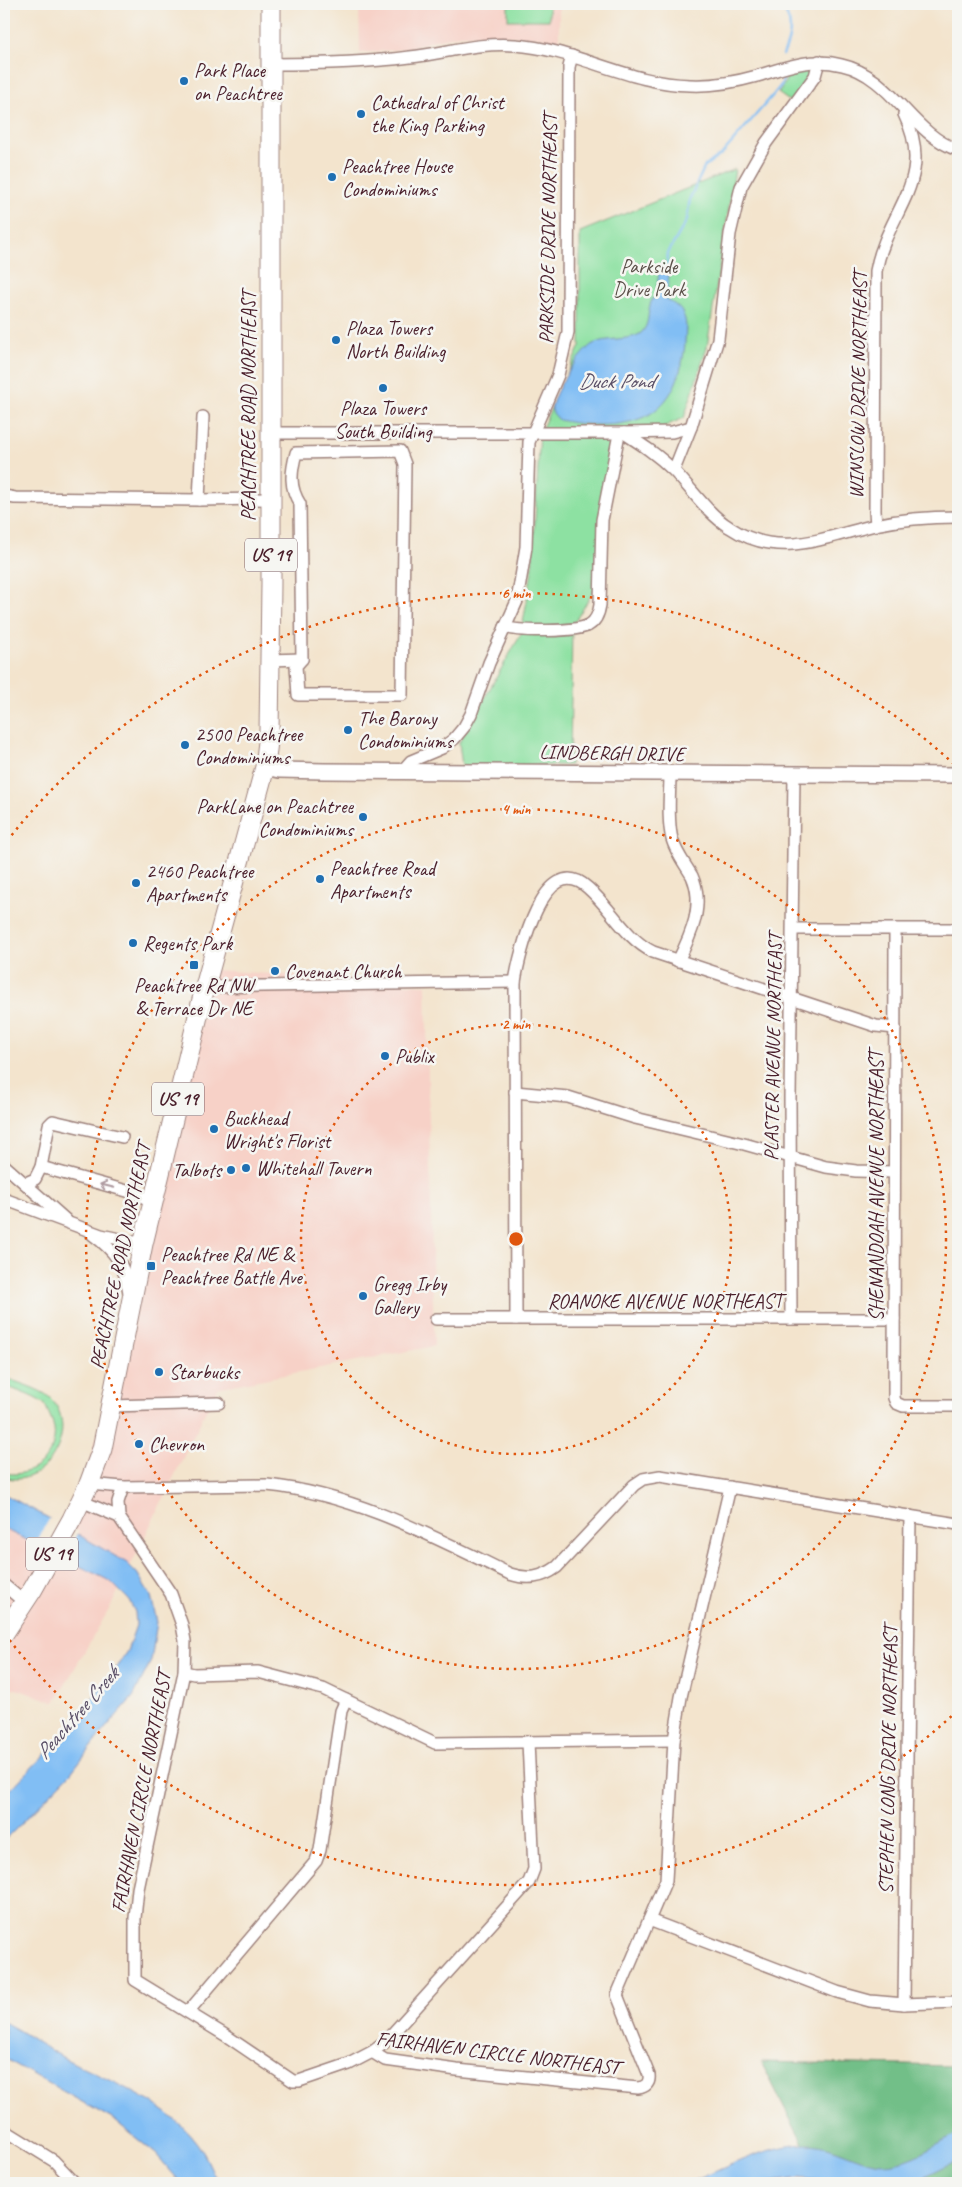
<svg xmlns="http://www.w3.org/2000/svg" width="962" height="2187" viewBox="0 0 962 2187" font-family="Caveat,sans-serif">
  <rect width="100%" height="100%" fill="#f6f6f2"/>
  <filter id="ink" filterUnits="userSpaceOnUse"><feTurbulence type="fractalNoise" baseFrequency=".02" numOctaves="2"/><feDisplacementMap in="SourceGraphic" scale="10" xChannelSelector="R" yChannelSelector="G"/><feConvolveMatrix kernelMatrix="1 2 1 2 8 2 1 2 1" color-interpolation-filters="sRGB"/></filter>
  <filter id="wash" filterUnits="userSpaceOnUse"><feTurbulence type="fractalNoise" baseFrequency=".0096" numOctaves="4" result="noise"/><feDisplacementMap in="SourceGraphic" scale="20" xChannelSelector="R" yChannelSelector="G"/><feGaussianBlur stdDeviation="1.12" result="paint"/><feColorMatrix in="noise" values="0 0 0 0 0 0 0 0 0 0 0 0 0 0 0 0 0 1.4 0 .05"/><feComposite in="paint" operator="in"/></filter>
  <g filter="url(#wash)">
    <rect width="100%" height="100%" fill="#f3e4cd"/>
    <g fill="#f7d1c7">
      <polygon points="359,4 559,4 559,41 533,37 461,35 435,40 408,49 360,53"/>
      <polygon points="214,970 426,985 434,1346 217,1388 111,1606 55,1702 4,1685 4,1523 52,1547 76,1506 111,1389"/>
    </g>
    <g fill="#8de1a2" stroke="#6c8066">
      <rect x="508" y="4" width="41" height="16"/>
      <polygon points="816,65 792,103 778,93 785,83 787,70"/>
      <polygon points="735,169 707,347 684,418 611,449 595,589 572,626 570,765 462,766 459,743 521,634 532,571 540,432 580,346 580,232"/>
      <path d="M4,1377C15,1382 41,1389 49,1397C82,1427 46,1491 4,1477V1473C36,1480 66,1448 50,1416C48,1412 46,1405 43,1403C32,1395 16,1391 4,1385Z"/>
    </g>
    <polygon fill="#72bf88" stroke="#5e6f5a" points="761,2062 958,2066 958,2183 823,2183"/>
    <g fill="#81bef4" stroke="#666e90">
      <path d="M667,266L670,268L666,299C672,303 680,307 683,314C688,323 685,335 685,344C682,371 675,398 650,414C624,429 587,426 559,420C557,417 553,414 552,411C548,398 581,350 593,344C606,337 632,341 641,333C650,324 647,315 650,305C651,300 655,297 656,291C658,284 658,276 660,268Z"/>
      <polygon points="4,1494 69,1529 127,1563 137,1573 151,1596 157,1622 151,1661 133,1697 103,1731 70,1774 4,1841 4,1796 62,1737 116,1668 127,1651 136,1625 135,1612 129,1600 110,1581 4,1529"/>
      <path d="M4,2022C25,2033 45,2048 66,2059C115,2085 172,2102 203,2152C209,2162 213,2173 218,2183H181L156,2154L114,2120L4,2058Z"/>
      <path d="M958,2134V2160L911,2183H841L799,2178L766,2183H688C724,2169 764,2146 804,2144C828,2143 848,2156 870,2162C899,2171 933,2146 958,2134Z"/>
    </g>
    <polygon fill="#f3e4cd" points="51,1516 79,1531 63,1560 34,1546"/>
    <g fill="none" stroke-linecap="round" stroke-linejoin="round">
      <g stroke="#81bef4" stroke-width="2.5">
        <path d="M779,4C794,20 792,35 783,55"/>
        <polyline points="667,266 668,253 687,220 690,198 705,166 722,154 774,94 782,84 783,73"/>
      </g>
    </g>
  </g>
  <g filter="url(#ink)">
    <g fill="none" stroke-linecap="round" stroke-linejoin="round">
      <g stroke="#9e827c" stroke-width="14">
        <g id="minor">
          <path d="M271,64C318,64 364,63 410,57C446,53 479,42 515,45C576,49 629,84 690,85C713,86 736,82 757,76C786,67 811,57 842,65C892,76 911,134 958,150"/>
          <path d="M270,433H624C641,444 658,455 673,470C691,488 707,513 729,527C778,560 823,538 875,525C902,519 930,517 958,517"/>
          <polyline points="624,433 672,432 691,427"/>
          <path d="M400,451L405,464L402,695H298L296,666L302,659L300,504C289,487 291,472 296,453Z"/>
          <polyline points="674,470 691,427 718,339 730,234 741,187 766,143 815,76 819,61"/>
          <polyline points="4,496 15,498 199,500 270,499"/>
          <polyline points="199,500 203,417"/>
          <path d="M876,525L875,511L876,271C887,210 937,181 904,114"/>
          <path d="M505,627C519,632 576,632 589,625C596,621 599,612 600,605L602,520L619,434"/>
          <polyline points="270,660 302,659"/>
          <polyline points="403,770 411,761 442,748 454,739 464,727 471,714 489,663 517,601 526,547 529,442 558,375 568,332 569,67 572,56"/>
          <path d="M670,774C670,794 667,819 672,839C676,853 685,864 692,876C705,905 691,935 678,961"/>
          <polyline points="793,929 958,929"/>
          <polyline points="895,929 894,1398 896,1403 903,1406 958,1406"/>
          <polyline points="205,987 515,982"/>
          <polyline points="515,1092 568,1097 635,1118 744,1144 826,1167 856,1171 894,1172"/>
          <polyline points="4,1165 66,1220"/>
          <polyline points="41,1167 134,1193 154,1202"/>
          <polyline points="26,1183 35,1179 41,1167 49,1125 53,1121 122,1137"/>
          <polyline points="4,1199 101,1235 143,1244"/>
          <path d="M92,1234C115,1251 124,1263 129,1292"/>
          <polyline points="436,1319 894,1319"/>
          <path d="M516,1319L515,982C519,955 544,848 588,888C611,908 625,938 653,952L876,1026L895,1028"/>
          <polyline points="791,1319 790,1098 794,774"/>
          <polyline points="111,1406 219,1403"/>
          <path d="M89,1484L123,1487L267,1485C354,1494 432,1536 510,1574C528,1580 542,1578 557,1567L634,1485L643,1479L660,1476L958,1524"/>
          <polyline points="81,1501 119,1517 171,1594 182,1625 185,1641 184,1672 138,1889 135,1918 135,1980 225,2035 293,2081 299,2081 349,2064 372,2052 383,2044 529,1882 534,1869 528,1742"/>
          <polyline points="119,1517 118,1502 123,1487"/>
          <polyline points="4,1585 24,1602"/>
          <polyline points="184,1672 194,1674 258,1672 323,1689 435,1743 674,1740"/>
          <polyline points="649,1920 837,1992 870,2001 904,2004 958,2002"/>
          <polyline points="904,2004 910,1516"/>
          <polyline points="188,2012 316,1861 320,1850 341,1711 346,1700"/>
          <path d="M372,2052L385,2060L457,2070L638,2088C646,2087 650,2083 649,2075L617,1995L666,1880L674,1740L681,1697L730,1487"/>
          <polyline points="4,2130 54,2161 75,2183"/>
        </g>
      </g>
      <g stroke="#9e827c" stroke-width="18">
        <polyline id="secondary" points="265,767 279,770 324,771 958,775"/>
      </g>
      <g stroke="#9e827c" stroke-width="21">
        <polyline id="trunk" points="4,1633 33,1589 72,1519 89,1484 102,1449 143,1244 205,987 265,767 269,733 271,584 271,4"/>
      </g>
      <use href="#minor" stroke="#fff" stroke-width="11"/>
      <use href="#secondary" stroke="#fff" stroke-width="15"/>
      <use href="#trunk" stroke="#fff" stroke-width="19"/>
    </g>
    <defs><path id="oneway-shaft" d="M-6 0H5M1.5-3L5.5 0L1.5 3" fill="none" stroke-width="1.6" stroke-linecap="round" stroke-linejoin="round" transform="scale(1.25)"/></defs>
    <use stroke="#ae9aa0" href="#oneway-shaft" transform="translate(107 1186) rotate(-166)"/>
  </g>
  <g fill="none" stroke="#e0560e" stroke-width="2.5" stroke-dasharray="2.5 5">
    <circle cx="516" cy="1239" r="215"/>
    <circle cx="516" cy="1239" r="430"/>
    <path d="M957 1711A646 646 0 0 1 7 1637M7 841A646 646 0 0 1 957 767"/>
  </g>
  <g fill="#1f6fb2" stroke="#f6f6f2" stroke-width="2">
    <circle cx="184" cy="81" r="5"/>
    <circle cx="361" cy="114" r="5"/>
    <circle cx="332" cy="177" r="5"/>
    <circle cx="336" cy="340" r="5"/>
    <circle cx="383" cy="388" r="5"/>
    <circle cx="348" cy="730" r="5"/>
    <circle cx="185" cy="745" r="5"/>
    <circle cx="363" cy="817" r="5"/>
    <circle cx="320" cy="879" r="5"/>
    <circle cx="136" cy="883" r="5"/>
    <circle cx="133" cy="943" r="5"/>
    <rect x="189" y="960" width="10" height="10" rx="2.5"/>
    <circle cx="275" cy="971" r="5"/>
    <circle cx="385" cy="1056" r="5"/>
    <circle cx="214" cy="1129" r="5"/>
    <circle cx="246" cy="1168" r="5"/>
    <circle cx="231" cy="1170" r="5"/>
    <rect x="146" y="1261" width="10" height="10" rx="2.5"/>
    <circle cx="363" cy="1296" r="5"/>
    <circle cx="159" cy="1372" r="5"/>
    <circle cx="139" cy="1444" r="5"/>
  </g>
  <g text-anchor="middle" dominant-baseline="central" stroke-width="5" stroke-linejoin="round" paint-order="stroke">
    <g fill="#f6f6f2" stroke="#7e6067" stroke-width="1">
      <rect x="245" y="538.5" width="52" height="33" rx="4"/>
      <rect x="152" y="1082.5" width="52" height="33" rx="4"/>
      <rect x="26" y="1537.5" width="52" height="33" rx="4"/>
    </g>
    <g font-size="19" font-weight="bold" fill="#4a1f2b">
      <text x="271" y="555">US 19</text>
      <text x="178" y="1099">US 19</text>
      <text x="52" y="1554">US 19</text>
    </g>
    <g font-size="20" fill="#4a1f2b" stroke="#f6f6f2" text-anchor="start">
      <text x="194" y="70">Park Place<tspan x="194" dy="23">on Peachtree</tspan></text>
      <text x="371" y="102">Cathedral of Christ<tspan x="371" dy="23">the King Parking</tspan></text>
      <text x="342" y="166">Peachtree House<tspan x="342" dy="23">Condominiums</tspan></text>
      <text x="346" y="328">Plaza Towers<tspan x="346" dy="23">North Building</tspan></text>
      <text x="383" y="408" text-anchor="middle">Plaza Towers<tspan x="383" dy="23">South Building</tspan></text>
      <text x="358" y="718">The Barony<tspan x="358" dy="23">Condominiums</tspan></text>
      <text x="195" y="734">2500 Peachtree<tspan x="195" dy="23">Condominiums</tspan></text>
      <text x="353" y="806" text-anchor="end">ParkLane on Peachtree<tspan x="353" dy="23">Condominiums</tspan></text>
      <text x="330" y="868">Peachtree Road<tspan x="330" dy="23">Apartments</tspan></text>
      <text x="146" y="871">2460 Peachtree<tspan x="146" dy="23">Apartments</tspan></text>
      <text x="143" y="943">Regents Park</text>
      <text x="285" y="971">Covenant Church</text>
      <text x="194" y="985" text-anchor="middle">Peachtree Rd NW<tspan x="194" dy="23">&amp; Terrace Dr NE</tspan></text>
      <text x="395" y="1056">Publix</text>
      <text x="224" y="1118">Buckhead<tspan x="224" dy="23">Wright's Florist</tspan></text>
      <text x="256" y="1168">Whitehall Tavern</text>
      <text x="221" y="1170" text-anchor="end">Talbots</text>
      <text x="161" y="1254">Peachtree Rd NE &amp;<tspan x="161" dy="23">Peachtree Battle Ave</tspan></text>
      <text x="373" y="1284">Gregg Irby<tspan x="373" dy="23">Gallery</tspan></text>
      <text x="169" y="1372">Starbucks</text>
      <text x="149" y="1444">Chevron</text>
    </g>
    <g font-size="20" fill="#4a1f2b" stroke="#f6f6f2">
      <text transform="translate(548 229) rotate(-89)">PARKSIDE DRIVE NORTHEAST</text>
      <text transform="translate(858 385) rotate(-89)">WINSLOW DRIVE NORTHEAST</text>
      <text transform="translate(248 406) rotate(-90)">PEACHTREE ROAD NORTHEAST</text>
      <text transform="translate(612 753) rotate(1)">LINDBERGH DRIVE</text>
      <text transform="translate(773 1047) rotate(-89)">PLASTER AVENUE NORTHEAST</text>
      <text transform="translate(876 1186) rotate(-90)">SHENANDOAH AVENUE NORTHEAST</text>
      <text transform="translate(120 1256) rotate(-78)">PEACHTREE ROAD NORTHEAST</text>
      <text x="665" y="1301">ROANOKE AVENUE NORTHEAST</text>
      <text transform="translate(888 1760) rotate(-89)">STEPHEN LONG DRIVE NORTHEAST</text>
      <text transform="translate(141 1792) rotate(-79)">FAIRHAVEN CIRCLE NORTHEAST</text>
      <text transform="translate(498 2053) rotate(7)">FAIRHAVEN CIRCLE NORTHEAST</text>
    </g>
    <g font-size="20" fill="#5b5049" stroke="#f6f6f2">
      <text x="649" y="266">Parkside<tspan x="649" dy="23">Drive Park</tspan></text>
    </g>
    <g font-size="21" font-style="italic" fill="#5a4f67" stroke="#f6f6f2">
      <text x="616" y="381">Duck Pond</text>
      <text transform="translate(77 1713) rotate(-49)">Peachtree Creek</text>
    </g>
  </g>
  <circle cx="516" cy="1239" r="8" fill="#e0560e" stroke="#f6f6f2" stroke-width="2.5"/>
  <g font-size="15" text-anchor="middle" font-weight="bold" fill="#e0560e" stroke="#f6f6f2" stroke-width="5" stroke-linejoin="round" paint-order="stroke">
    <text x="516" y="598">6 min</text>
    <text x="516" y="814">4 min</text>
    <text x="516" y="1029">2 min</text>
  </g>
  <rect width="962" height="2187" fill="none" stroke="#f6f6f2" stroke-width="20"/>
</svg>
